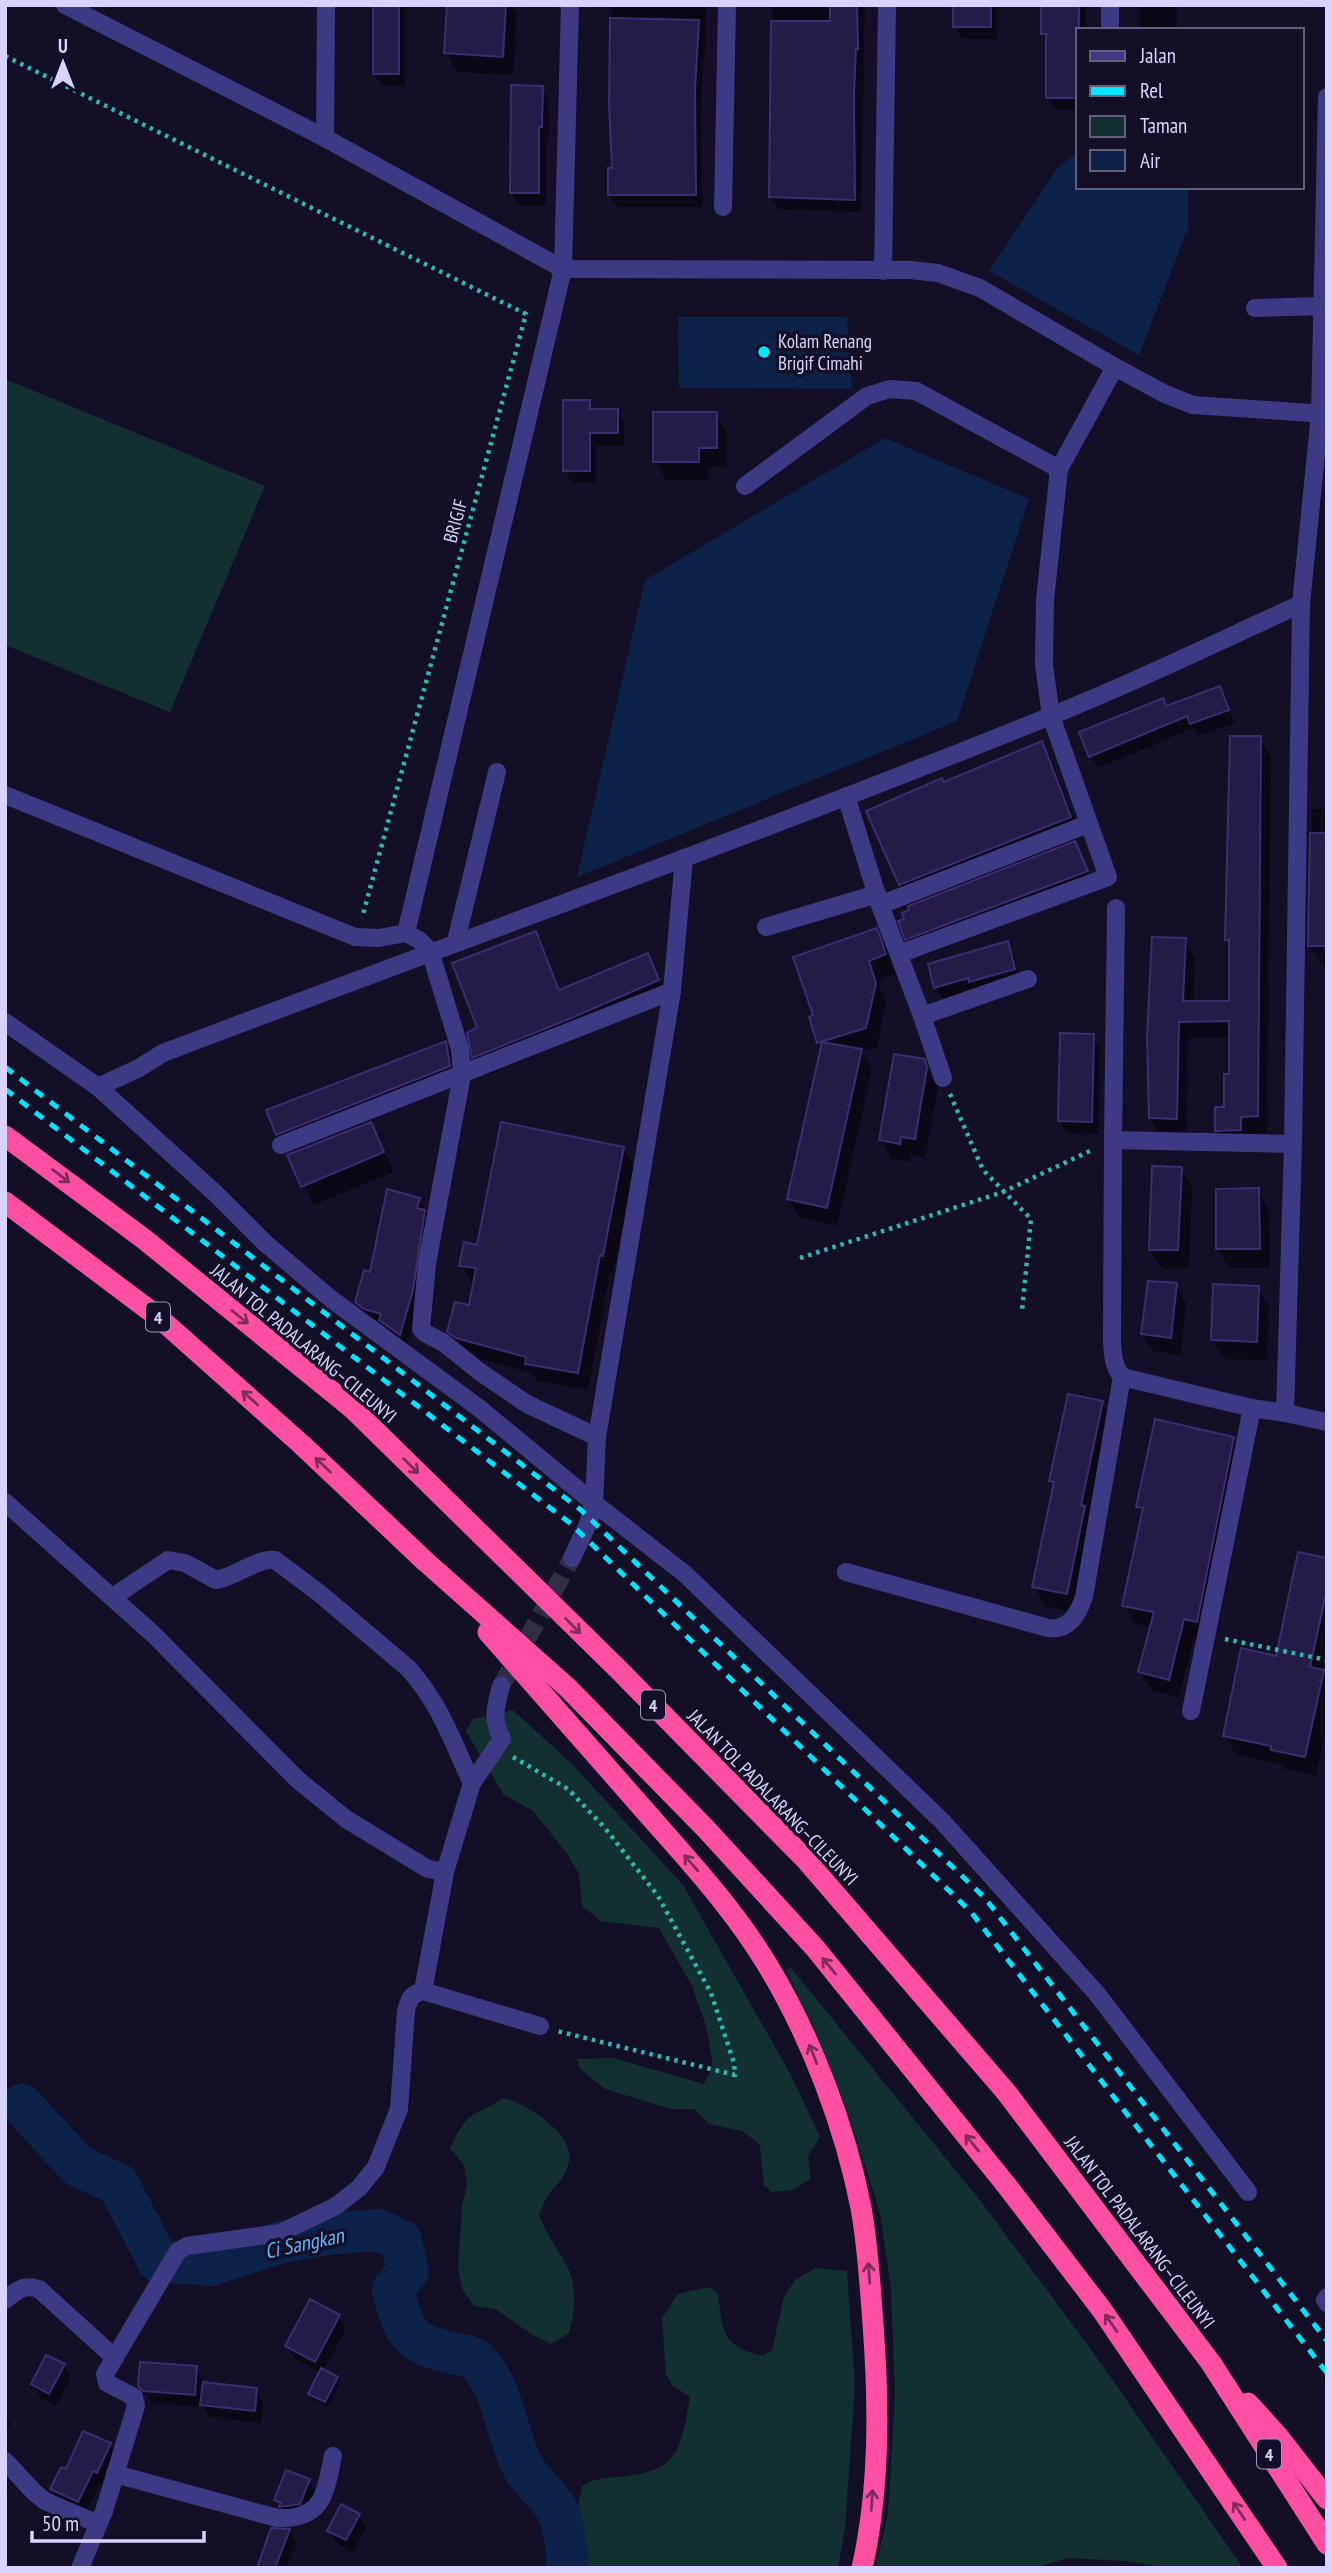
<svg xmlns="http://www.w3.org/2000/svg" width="1332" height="2573" viewBox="0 0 1332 2573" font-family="'PT Sans Narrow',sans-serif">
  <rect width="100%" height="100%" fill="#130f26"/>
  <g fill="#12302f">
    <polygon points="5,379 265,486 170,712 5,645"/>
    <polygon points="513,1710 573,1765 683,1885 791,2075 820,2137 808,2156 811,2178 793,2190 772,2192 764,2185 760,2144 742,2131 709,2124 694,2109 671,2109 605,2089 580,2069 577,2059 613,2058 704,2084 713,2065 706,2026 692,1986 659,1928 601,1921 582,1906 579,1874 568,1855 533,1811 503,1794 466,1731 473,1719"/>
    <polygon points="791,1968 983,2204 1098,2359 1243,2568 1169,2568 1125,2561 1068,2558 1034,2568 876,2568 888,2512 895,2396 891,2289 880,2213 850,2116 813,2024 786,1969"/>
    <path d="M503,2098C526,2103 575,2134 569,2162C566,2176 556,2185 548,2195C544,2201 542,2209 539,2215C546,2235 559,2250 568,2268C577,2287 575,2314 569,2333L551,2344L531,2334L496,2309L474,2306L462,2289L458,2268L462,2206L467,2185L464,2165L450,2148C456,2136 461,2124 473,2115C482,2108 493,2107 503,2098Z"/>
    <path d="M815,2268L847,2271L855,2386L845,2528L838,2568H583L578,2506L582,2486C594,2478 605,2478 619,2477C679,2472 681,2449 690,2397L672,2385L666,2375L662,2318L678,2294L709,2287L718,2293C722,2331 722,2347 763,2356L772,2350L784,2297L795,2280Z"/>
  </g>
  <g fill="#0c2248">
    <polygon points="1078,150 1078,187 1188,187 1188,228 1139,355 989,271 1056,170"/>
    <polygon points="678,317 847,317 852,389 679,388"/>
    <polygon points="885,438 1029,499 957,721 577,877 645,580"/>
  </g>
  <g fill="#0007">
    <polygon points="374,5 405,5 405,86 382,86 374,74"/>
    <polygon points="449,5 511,5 517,15 513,75 457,72 446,52"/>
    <polygon points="611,5 706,5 705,59 703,59 701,104 702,207 617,207 610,195 613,170"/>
    <polygon points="772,5 865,5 861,212 778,209 770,196"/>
    <polygon points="955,5 997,5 997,39 962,39 955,26"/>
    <polygon points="1044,5 1086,5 1086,30 1078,30 1078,110 1055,110 1047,97 1047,41 1043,33"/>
    <rect x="1139" y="5" width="38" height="25"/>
    <polygon points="542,88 549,100 548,139 546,139 546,205 519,205 512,193"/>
    <polygon points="589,402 594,411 617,411 624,423 624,446 596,446 596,483 572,483 565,470"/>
    <polygon points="716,414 727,433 727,467 709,467 709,480 666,480 655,461"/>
    <polygon points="1219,688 1235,723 1199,736 1194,728 1098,768 1091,756 1166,707"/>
    <polygon points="1260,738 1271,756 1267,1133 1250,1134 1250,1147 1227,1147 1217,1130 1226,1109 1231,1076 1231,1038 1193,1038 1188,1040 1186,1136 1160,1135 1150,1118 1185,940 1195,958 1193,1002 1230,1002 1230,946 1227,940"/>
    <polygon points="1041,743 1052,762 1081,837 1028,858 1029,861 1074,844 1097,890 918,958 907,939 906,920 913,906 901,885 869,812 944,784"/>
    <polygon points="1312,809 1327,809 1327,971 1310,945"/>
    <polygon points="876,931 887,950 896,973 878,981 886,1003 877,1047 862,1052 872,1069 837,1226 800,1218 789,1199 822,1047 819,1042 815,1017"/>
    <polygon points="535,933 546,952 561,991 647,955 669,999 485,1076 474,1057 479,1027"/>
    <polygon points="1007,943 1014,956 1021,981 943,999 936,987"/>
    <polygon points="1093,1036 1100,1048 1098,1134 1067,1133 1060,1121"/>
    <polygon points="445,1043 454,1059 458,1083 287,1150 278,1134"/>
    <polygon points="923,1061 938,1088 925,1158 911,1155 910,1162 892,1159 881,1140"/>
    <polygon points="1327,1106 1327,1137 1325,1134"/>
    <polygon points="370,1124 394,1172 314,1205 290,1156"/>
    <polygon points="623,1148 634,1167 613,1273 610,1272 588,1390 537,1381 532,1373 468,1356 460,1350 449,1332 471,1308 475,1284 472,1283 461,1265 479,1247"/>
    <polygon points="1181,1169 1192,1188 1189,1268 1162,1269 1150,1249"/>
    <polygon points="1258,1190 1269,1209 1270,1268 1229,1268 1218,1249"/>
    <polygon points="419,1199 432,1224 419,1304 407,1346 388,1333 383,1324 373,1321 364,1315 356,1302"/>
    <polygon points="1176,1284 1186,1302 1181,1355 1153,1351 1143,1334"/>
    <polygon points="1258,1288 1269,1307 1267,1360 1224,1359 1213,1339"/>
    <polygon points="1102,1402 1113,1422 1077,1612 1045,1606 1034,1586 1054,1487 1051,1481"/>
    <polygon points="1233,1439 1244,1458 1207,1640 1194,1637 1179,1697 1151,1690 1140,1672 1152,1627 1135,1624 1124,1605 1143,1515 1138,1506"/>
    <polygon points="1327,1559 1327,1657 1323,1672 1327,1678 1327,1725 1316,1776 1284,1769 1281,1764 1236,1755 1225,1736 1278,1658"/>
    <polygon points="311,2301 339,2317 346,2329 323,2371 337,2378 340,2384 328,2407 313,2400 310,2394 321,2373 294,2358 287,2346"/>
    <polygon points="63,2365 71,2378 56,2406 40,2397 33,2384"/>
    <polygon points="195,2367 203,2380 202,2384 256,2390 263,2403 261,2423 209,2417 203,2407 152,2403 140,2386"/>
    <polygon points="5,2415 11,2424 5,2435"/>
    <polygon points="109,2445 117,2457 104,2484 100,2483 85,2514 59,2502 52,2489 67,2472"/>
    <polygon points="5,2481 10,2489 5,2497"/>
    <polygon points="309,2481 316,2493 306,2516 283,2513 276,2500"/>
    <polygon points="359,2515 366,2528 353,2552 336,2543 329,2531"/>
    <polygon points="289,2531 296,2543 286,2568 259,2568"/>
  </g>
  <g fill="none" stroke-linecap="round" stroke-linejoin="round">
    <polyline stroke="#0c2248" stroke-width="7" points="5,2092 22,2105"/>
    <path stroke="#0c2248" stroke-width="42" d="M22,2105L78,2166L118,2184L158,2261L211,2265L282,2242L327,2234L378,2230L401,2241L408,2271L393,2289C404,2335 410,2345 457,2354C464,2356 472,2356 477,2361C504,2389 505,2429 521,2463C528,2479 545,2491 554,2505C564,2520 567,2550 568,2568"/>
  </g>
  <g fill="#241b47" stroke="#3b2d73" stroke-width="2">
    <rect x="373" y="5" width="26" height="69"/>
    <polygon points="447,5 506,5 503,57 444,53"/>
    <polygon points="830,5 857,5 858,49 856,49 854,94 855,200 769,197 771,21 830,21"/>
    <rect x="953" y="5" width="38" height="22"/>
    <polygon points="1041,5 1079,5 1078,98 1046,98 1046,34 1041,34"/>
    <polygon points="610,18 699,20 695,90 696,195 608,195 608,168 612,168 609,105"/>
    <polygon points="511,85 543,86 542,127 539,127 539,193 510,193"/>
    <polygon points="563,400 590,400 590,409 618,409 618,433 590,433 590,471 563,471"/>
    <polygon points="653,412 717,412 717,448 699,448 699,462 653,462"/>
    <polygon points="1220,686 1229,710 1190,724 1187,716 1089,757 1079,732 1163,698 1166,706"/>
    <polygon points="1230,736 1261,736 1258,1116 1241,1117 1241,1130 1215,1131 1215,1107 1224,1107 1224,1074 1229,1074 1229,1021 1179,1022 1177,1119 1149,1118 1147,1036 1152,937 1186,938 1183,1001 1229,1001 1229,940 1225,940"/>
    <polygon points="1042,741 1071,817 899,885 866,811 942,778 944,782"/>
    <polygon points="1310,833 1327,833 1327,946 1308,946"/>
    <polygon points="1075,841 1088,871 905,940 898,921 904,919 902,913 909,910 908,906"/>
    <polygon points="877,928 886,954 869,961 876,983 866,1028 817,1043 809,1017 813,1015 793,957"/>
    <polygon points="536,931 559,990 648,953 659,980 569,1019 472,1058 467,1033 477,1027 452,963"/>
    <polygon points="1008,941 1015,969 969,982 968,978 934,988 928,964"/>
    <polygon points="1060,1033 1094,1034 1092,1122 1058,1121"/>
    <polygon points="446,1041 450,1066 276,1135 266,1110"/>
    <polygon points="822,1042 862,1049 827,1208 787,1199"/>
    <polygon points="894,1054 925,1059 927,1068 915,1139 901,1137 900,1144 879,1140"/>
    <polygon points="371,1122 384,1152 301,1187 287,1155"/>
    <polygon points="501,1122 624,1147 603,1256 600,1255 578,1373 525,1364 526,1357 456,1338 447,1332 455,1302 469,1305 476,1268 459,1266 464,1242 477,1245"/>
    <polygon points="1152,1166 1182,1167 1178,1250 1149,1250"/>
    <polygon points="1259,1188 1260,1249 1216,1249 1216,1189"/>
    <polygon points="387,1189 420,1198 417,1208 425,1210 413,1290 400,1335 379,1320 381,1314 364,1309 355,1302 364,1270 370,1272"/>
    <polygon points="1148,1281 1177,1283 1171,1338 1141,1334"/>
    <polygon points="1213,1284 1259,1286 1257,1342 1211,1340"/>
    <polygon points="1068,1394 1103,1401 1081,1505 1085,1506 1067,1594 1032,1587 1054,1482 1049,1481"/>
    <polygon points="1155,1419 1234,1437 1197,1622 1184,1619 1169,1680 1138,1672 1154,1612 1122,1606 1143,1508 1136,1507"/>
    <polygon points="1298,1552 1327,1558 1327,1589 1310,1667 1324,1670 1305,1757 1271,1750 1271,1746 1223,1736 1241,1648 1276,1656"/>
    <polygon points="310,2299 340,2315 315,2362 285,2346"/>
    <polygon points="46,2355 65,2364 49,2394 31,2384"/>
    <polygon points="140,2362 197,2366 195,2395 143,2391 138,2386"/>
    <polygon points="321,2368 338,2377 325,2402 308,2394"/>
    <polygon points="203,2382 257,2388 255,2411 200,2405"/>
    <polygon points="83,2431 111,2443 97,2473 93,2471 78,2502 50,2489 61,2467 66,2469"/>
    <polygon points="286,2470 310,2479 300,2504 279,2507 281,2503 274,2500"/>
    <polygon points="341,2504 360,2514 346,2540 327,2531"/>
    <polygon points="271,2528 290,2529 275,2568 257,2568"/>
  </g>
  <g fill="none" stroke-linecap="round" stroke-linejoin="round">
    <polyline stroke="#312d47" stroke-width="18" stroke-dasharray="18 9" stroke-linecap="butt" points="501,1686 572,1558"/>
    <g stroke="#2fb8b0" stroke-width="4.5" stroke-dasharray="3.5 5" stroke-linecap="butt">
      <polyline points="5,56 526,314 362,918"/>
      <polyline points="950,1094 983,1170 1031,1219 1022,1311"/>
      <polyline points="800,1258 1003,1192 1094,1149"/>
      <polyline points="1225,1639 1327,1660"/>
      <polyline points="513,1757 568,1789 605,1828 658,1896 711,1993 734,2063 735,2075 557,2031"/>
    </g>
    <g stroke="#3d3a85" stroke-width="18">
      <polyline points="65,5 325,138 563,269 910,270 938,273 980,288 1115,367 1165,394 1193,405 1327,414"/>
      <polyline points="1110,5 1110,30"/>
      <polyline points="1327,97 1320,414 1301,604 1293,1144 1285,1413 1327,1422"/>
      <polyline points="325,138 326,5"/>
      <polyline points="723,207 727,5"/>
      <polyline points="883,271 887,5"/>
      <polyline points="1255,308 1323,306"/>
      <polyline points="745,486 867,396 890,389 916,391 1059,469"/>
      <polyline points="5,795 355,937 379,938 406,933 563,269 570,5"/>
      <polyline points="846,796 880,905 922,1016 1028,979"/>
      <polyline points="880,905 1088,824"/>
      <polyline points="1116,908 1113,1140 1293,1144"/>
      <polyline points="766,927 877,894"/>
      <polyline points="406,933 419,940 430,951 460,1049 462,1075 427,1263 421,1329 425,1333 444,1343 480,1372 527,1404 597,1437 594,1503 588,1524 572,1558"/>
      <polyline points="456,941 497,772"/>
      <polyline points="899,954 1108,877 1051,716 1044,665 1045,600 1059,469 1115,367"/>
      <polyline points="922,1016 943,1078"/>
      <path d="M5,1022L98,1087L139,1068L163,1053C458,941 756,835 1048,717C1134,683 1217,642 1301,604"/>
      <polyline points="98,1087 216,1194 265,1243 331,1299 479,1408 594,1503 685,1574 942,1821 1098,1995 1248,2192"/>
      <path d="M1113,1140L1112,1341C1113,1356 1113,1365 1122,1377L1252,1408L1285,1413"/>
      <polyline points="281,1145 672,991"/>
      <polyline points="597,1437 672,991 684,858"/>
      <path d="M5,1502L153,1634L298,1780L346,1819L428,1869L445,1872L472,1783L502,1739C491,1719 496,1706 501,1686"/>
      <path d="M846,1572L1048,1628C1069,1631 1078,1614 1084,1597L1122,1377"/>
      <path d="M113,1597L168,1560L185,1563L216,1580C235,1577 257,1558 275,1560L319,1593L408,1668C441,1705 451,1739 472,1783"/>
      <polyline points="1191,1711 1252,1408"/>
      <polyline points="423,1991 445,1872"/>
      <polyline points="1327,2297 1325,2300 1327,2303"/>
      <path d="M5,2300C17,2290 24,2284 39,2289L115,2358"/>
      <polyline points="5,2461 35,2493 45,2501 98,2524"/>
      <path d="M115,2474L277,2518C323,2520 325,2494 333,2456"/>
      <path d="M80,2568L104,2511L136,2406L134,2397L107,2383L105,2374L178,2251L187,2246L280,2233L336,2206L359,2188L376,2167L399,2109L406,2011C409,1999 411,1994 423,1991L540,2026"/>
    </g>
    <g stroke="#ff4fa3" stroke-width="21">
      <polyline points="5,1136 144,1239 352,1408 619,1670 806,1860 1006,2092 1211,2363 1327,2544"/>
      <polyline points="5,1202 157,1316 301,1444 426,1562 568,1688 706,1829 815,1948 1007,2186 1102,2310 1277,2568"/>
      <path d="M488,1632C541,1692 593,1752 646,1812C689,1861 734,1909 768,1966C811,2037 845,2126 861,2208C868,2246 870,2285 873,2324C879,2404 880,2489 862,2568"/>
      <polyline points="1248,2403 1277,2435 1327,2499"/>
    </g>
    <g stroke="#00e5ff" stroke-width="5" stroke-dasharray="10 9" stroke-linecap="butt">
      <polyline points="5,1067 581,1510 985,1898 1327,2341"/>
      <polyline points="5,1089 570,1523 971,1912 1327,2373"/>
    </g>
  </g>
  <defs><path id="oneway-shaft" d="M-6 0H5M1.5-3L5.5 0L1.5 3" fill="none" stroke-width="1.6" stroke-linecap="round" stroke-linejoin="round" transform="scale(1.75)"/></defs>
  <g stroke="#7d2c5e">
    <use href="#oneway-shaft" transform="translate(61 1176) rotate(37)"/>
    <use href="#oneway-shaft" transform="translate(240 1317) rotate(39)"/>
    <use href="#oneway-shaft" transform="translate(250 1398) rotate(-138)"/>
    <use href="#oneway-shaft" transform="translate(323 1465) rotate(-137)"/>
    <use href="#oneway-shaft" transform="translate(411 1466) rotate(45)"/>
    <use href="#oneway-shaft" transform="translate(573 1626) rotate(45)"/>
    <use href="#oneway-shaft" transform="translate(691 1863) rotate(-131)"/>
    <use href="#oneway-shaft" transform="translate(829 1966) rotate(-129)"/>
    <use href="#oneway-shaft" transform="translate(813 2054) rotate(-112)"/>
    <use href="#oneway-shaft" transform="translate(972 2143) rotate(-129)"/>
    <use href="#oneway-shaft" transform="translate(869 2273) rotate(-94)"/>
    <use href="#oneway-shaft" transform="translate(1111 2323) rotate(-125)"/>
    <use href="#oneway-shaft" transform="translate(872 2500) rotate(-86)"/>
    <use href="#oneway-shaft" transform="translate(1239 2511) rotate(-124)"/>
  </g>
  <circle fill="#00e5ff" stroke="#130f26" stroke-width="2.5" cx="764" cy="352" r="7"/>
  <g text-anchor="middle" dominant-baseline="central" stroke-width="7" stroke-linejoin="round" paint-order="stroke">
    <g fill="#130f26" stroke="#9e99be" stroke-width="2">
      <rect x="146" y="1302.5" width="24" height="29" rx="5"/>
      <rect x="641" y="1690.5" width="24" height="29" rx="5"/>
      <rect x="1257" y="2439.5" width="24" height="29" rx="5"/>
    </g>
    <g font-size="18" font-weight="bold" fill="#d9d4ff">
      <text x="158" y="1317">4</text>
      <text x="653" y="1705">4</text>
      <text x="1269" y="2454">4</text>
    </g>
    <g font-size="19" fill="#d9d4ff" stroke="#130f26" text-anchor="start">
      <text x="778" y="341">Kolam Renang<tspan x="778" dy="22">Brigif Cimahi</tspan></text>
    </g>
    <g font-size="19" fill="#d9d4ff" stroke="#130f26">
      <text transform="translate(455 521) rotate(-75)">BRIGIF</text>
      <text transform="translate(304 1343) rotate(40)">JALAN TOL PADALARANG–CILEUNYI</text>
      <text transform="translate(773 1797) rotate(46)">JALAN TOL PADALARANG–CILEUNYI</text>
      <text transform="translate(1140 2232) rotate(53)">JALAN TOL PADALARANG–CILEUNYI</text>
    </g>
    <g font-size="21" font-style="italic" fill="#62b6ff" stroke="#130f26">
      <text transform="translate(304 2243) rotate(-12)">Ci Sangkan</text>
    </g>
  </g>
  <rect width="1332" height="2573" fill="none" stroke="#d9d4ff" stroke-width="14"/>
  <rect x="1076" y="28" width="228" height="161" fill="#130f26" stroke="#625e7d" stroke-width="2"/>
  <rect x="1090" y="51" width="35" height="10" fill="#3d3a85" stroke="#625e7d" stroke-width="2"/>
  <text x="1140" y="63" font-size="21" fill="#d9d4ff">Jalan</text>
  <rect x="1090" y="86" width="35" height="10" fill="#00e5ff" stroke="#625e7d" stroke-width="2"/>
  <text x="1140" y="98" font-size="21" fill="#d9d4ff">Rel</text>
  <rect x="1090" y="116" width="35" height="21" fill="#12302f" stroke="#625e7d" stroke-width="2"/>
  <text x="1140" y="133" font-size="21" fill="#d9d4ff">Taman</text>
  <rect x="1090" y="150" width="35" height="21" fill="#0c2248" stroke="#625e7d" stroke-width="2"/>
  <text x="1140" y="168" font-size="21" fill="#d9d4ff">Air</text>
  <g transform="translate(63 63)" stroke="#130f26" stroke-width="5" paint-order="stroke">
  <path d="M0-5L12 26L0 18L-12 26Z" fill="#d9d4ff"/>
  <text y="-10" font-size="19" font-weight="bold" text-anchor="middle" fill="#d9d4ff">U</text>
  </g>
  <path d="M32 2531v10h172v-10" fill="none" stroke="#d9d4ff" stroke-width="3.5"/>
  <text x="42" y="2531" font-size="21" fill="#d9d4ff" stroke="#130f26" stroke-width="5" paint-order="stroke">50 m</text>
</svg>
